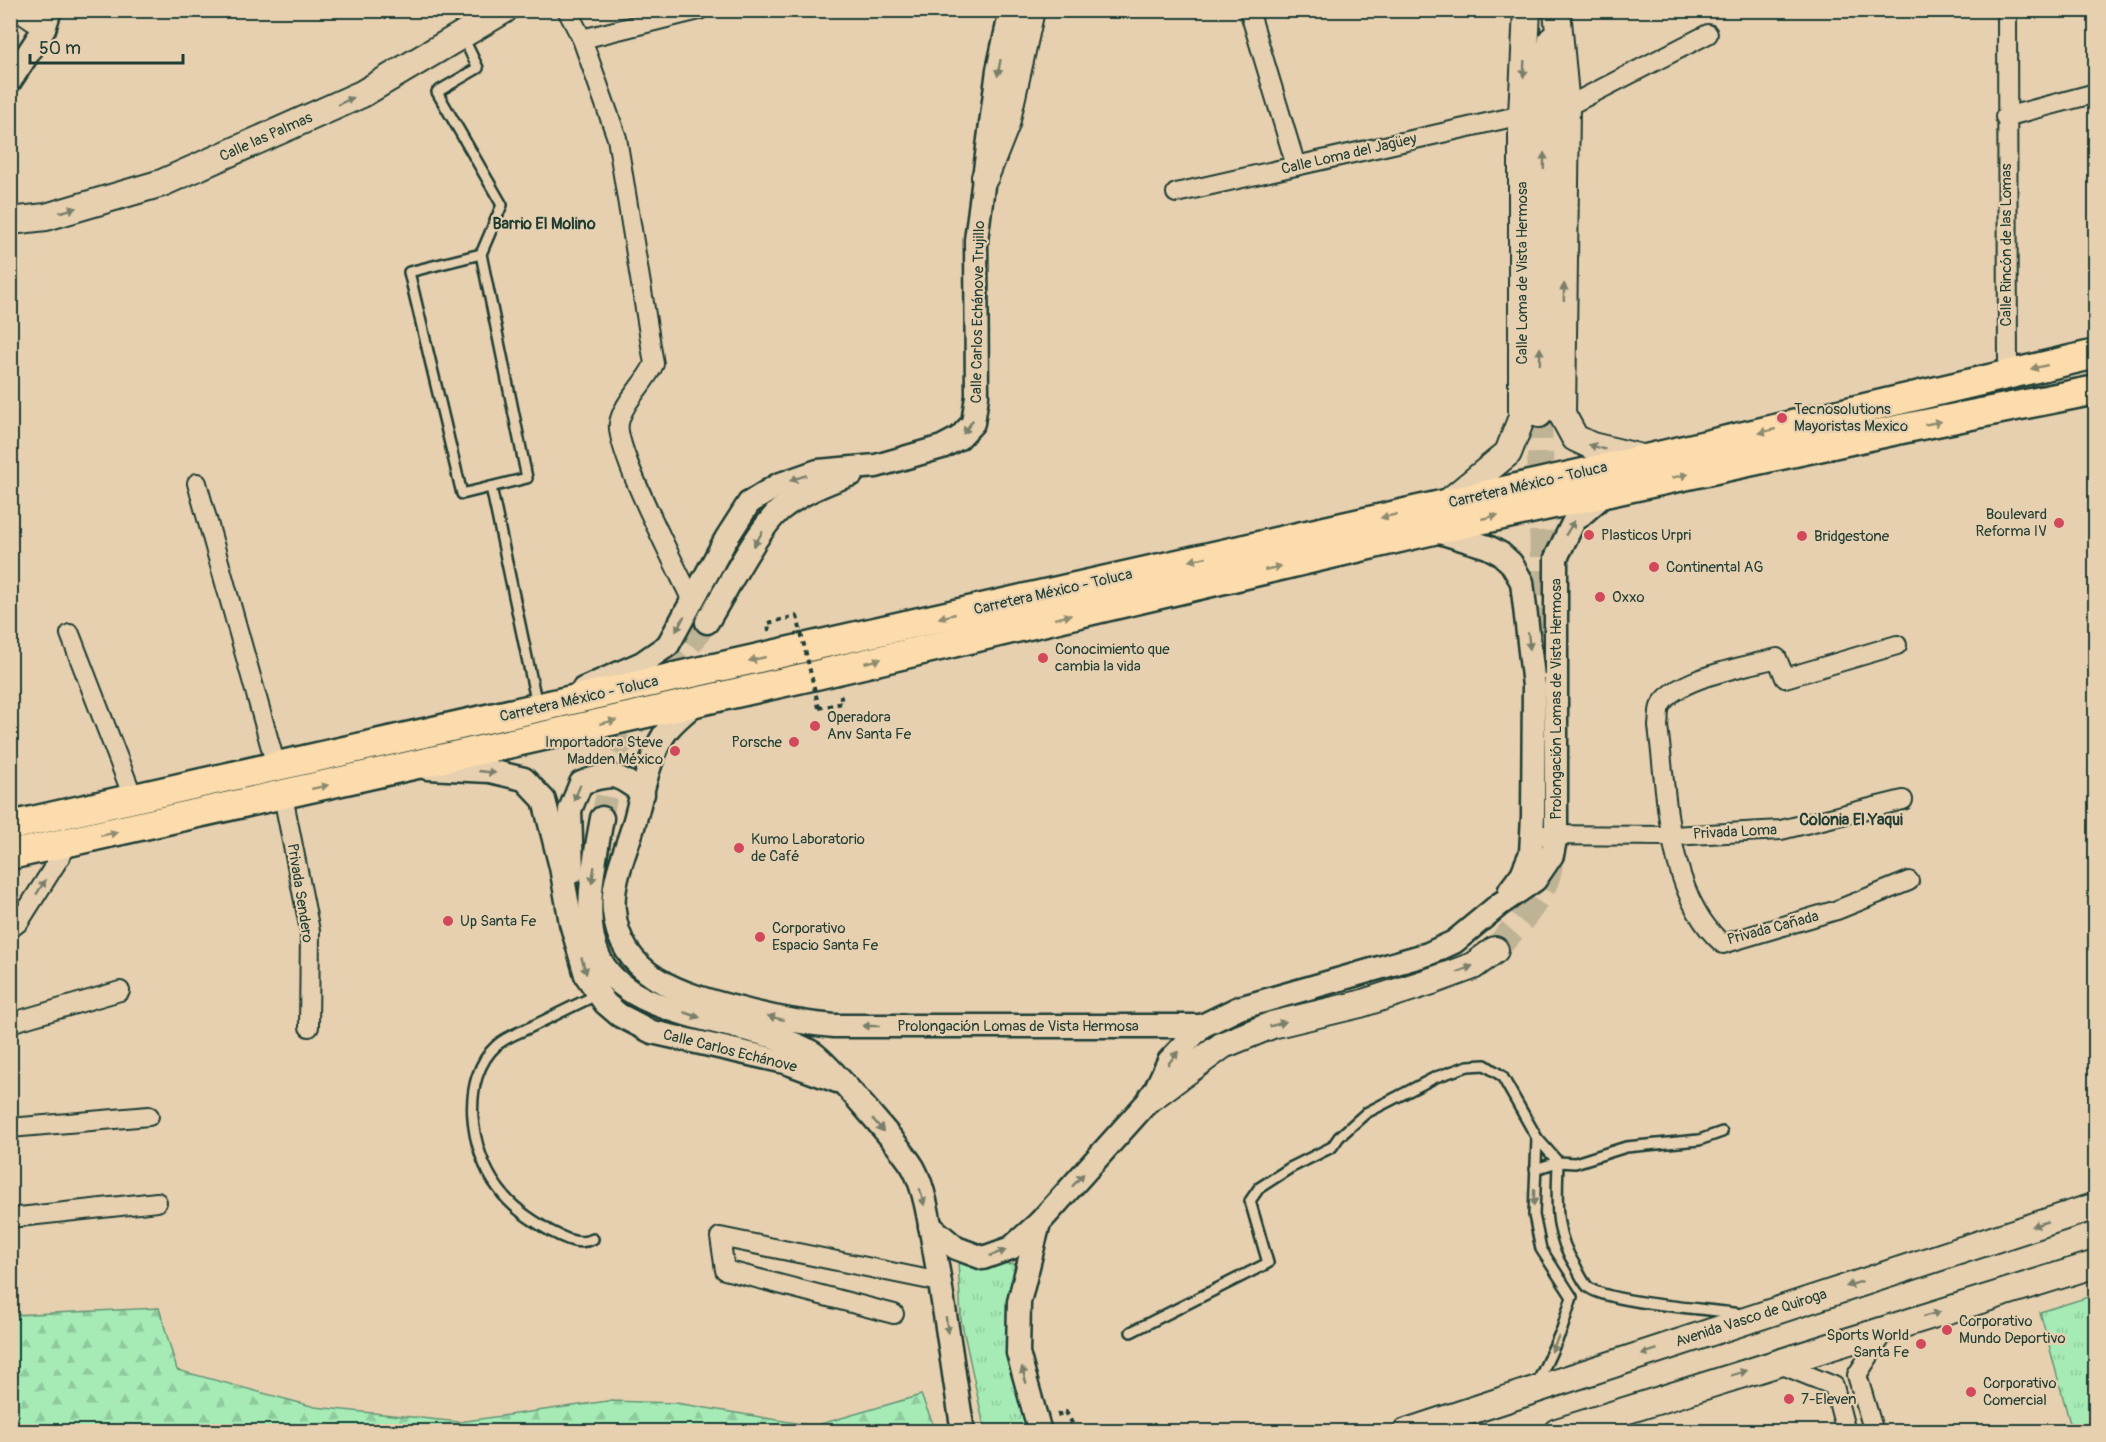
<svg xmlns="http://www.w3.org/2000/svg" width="2106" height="1442" viewBox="0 0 2106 1442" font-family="Pangolin,sans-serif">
  <defs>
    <pattern id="grass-tufts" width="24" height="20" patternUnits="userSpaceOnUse" patternTransform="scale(1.5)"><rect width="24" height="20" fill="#a6ebb6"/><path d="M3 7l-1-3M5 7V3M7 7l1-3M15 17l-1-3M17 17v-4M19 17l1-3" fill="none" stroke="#8eca9d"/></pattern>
    <pattern id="forest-firs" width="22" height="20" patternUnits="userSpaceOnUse" patternTransform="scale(1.5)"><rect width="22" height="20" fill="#a6ebb6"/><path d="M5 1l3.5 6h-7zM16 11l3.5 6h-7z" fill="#8eca9d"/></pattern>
  </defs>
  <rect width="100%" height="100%" fill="#e7d0af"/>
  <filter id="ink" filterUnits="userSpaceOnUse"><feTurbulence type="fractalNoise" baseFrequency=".0167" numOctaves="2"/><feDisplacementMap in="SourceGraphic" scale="12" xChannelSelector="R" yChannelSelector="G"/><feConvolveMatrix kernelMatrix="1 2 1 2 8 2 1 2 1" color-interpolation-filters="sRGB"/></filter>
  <g filter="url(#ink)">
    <g fill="url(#grass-tufts)" stroke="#629475" stroke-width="1.5">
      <polygon points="958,1260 1014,1264 1031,1431 985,1431 961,1319"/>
      <polygon points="2095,1295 2095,1431 2072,1431 2040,1312"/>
    </g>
    <polygon fill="url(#forest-firs)" stroke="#629475" stroke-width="1.5" points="159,1308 177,1370 315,1407 459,1422 608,1401 676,1403 814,1426 921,1395 936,1431 11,1431 11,1315"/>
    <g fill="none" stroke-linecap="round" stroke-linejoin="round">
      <polyline stroke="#bfb396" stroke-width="22" stroke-dasharray="22 11" stroke-linecap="butt" points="602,818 615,754 707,622"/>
      <g stroke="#bfb396" stroke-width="26" stroke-dasharray="26 13" stroke-linecap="butt">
        <polyline points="1539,414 1546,668"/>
        <path d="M1495,950C1516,925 1551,893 1550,857"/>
      </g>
      <g stroke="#1f3d34" stroke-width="14">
        <g id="service">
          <polyline points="463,37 478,68 437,92 502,205 481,254"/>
          <polygon points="481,254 527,478 462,494 409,272"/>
          <polyline points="491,487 537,705"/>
          <polyline points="1535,1169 1558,1162 1575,1163 1626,1147 1699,1140 1722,1132"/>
          <path d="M593,1239C578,1246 564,1238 550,1231C530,1219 511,1207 498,1188C470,1151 459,1079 497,1045C507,1036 521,1032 533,1026C555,1015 577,1004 599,994"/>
          <path d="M1131,1332L1268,1263L1250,1201L1259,1188L1290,1168L1332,1147L1339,1137L1366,1113L1436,1077L1468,1066L1485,1065L1502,1076L1537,1138L1558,1162C1557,1202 1553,1232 1576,1267C1579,1273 1583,1282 1588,1287C1607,1303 1711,1309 1741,1314"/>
          <polyline points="1536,1386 1562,1329 1572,1297 1541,1249 1534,1215 1537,1138"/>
        </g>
      </g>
      <g stroke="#1f3d34" stroke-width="22">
        <g id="minor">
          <polyline points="16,10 44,29"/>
          <path d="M567,10L582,39L617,138L654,364C645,384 623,402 619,423C614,449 678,570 692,601"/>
          <polyline points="1249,10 1296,166"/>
          <polyline points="2007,10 2008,374"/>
          <polyline points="582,39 699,10"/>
          <polyline points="1566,107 1708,34"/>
          <polyline points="2005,117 2096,93"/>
          <polyline points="1176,193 1522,115"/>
          <polyline points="197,483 276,766"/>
          <polyline points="70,634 133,797"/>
          <path d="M1897,645L1785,678L1777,658C1748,666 1673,678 1660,707C1658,712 1659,720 1658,726C1667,795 1667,896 1723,944L1837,910L1909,881"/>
          <polyline points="283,796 310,931 309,1027"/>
          <polyline points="1532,835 1672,836 1781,830 1903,800"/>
          <polyline points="10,929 19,922 69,843"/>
          <polyline points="10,1023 120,991"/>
          <polyline points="10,1128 149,1116"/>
          <polyline points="10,1218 157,1202"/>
          <polyline points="894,1314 725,1270 720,1237 940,1282"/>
          <polyline points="1775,1362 1834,1386 1846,1432"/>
          <polyline points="1874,1432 1857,1375 1887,1328"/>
        </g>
      </g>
      <g stroke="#1f3d34" stroke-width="27">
        <g id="tertiary">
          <polyline points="10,81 44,29 50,10"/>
          <polyline points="1433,530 1488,547 1501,554 1511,563 1522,582 1534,686 1533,816 1531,853 1522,874 1510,890"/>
          <path d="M707,622C725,593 757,529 781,509C801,493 828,482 852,474"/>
          <polyline points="583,689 642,663 668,645 726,539 749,503 778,485 818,471 876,466 942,447 959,438 973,423 977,396 976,240 998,70 1011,10"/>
          <path d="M698,701C688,710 676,719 668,729C648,755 642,797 633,827C625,853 611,884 614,911C620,977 682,994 736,1008C769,1017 800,1023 834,1026H1202"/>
          <polyline points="427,768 490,771 524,779 544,800 561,867 571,923 586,975 605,1003 619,1015 652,1032 785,1062 837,1081"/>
          <path d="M602,818C595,859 580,922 601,961C634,1023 756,1019 813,1053C827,1062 906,1153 914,1169C925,1189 930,1225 934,1248C945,1309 953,1370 963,1432"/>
          <path d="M572,872L570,810L581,783C612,772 617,773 643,794"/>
          <polyline points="1039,1223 1019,1302 1018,1353 1040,1432"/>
          <polyline points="930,1226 956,1248 983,1258 1011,1248 1039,1223 1152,1097 1169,1061 1202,1026 1239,1008 1428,954 1454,942 1500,904 1535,880 1552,855 1556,835 1556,558 1574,521 1606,493"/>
        </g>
      </g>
      <g stroke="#1f3d34" stroke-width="30">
        <g id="secondary">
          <polyline points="1557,10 1566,107 1562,414 1575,438 1592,446 1646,459"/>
          <polyline points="985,177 1006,124 1031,10"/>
          <polyline points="10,221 46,217 162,183 362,94 504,10"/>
          <polyline points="1539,414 1545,71 1552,40"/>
          <polyline points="1446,504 1508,453 1522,417 1522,115 1527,10"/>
          <polyline points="1152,1097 1223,1045 1272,1025 1360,1004 1432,981 1473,966 1495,950"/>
          <polyline points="1406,1432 2096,1206"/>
          <polyline points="1557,1432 2096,1264"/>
        </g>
      </g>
      <g stroke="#1f3d34" stroke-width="33">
        <g id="primary">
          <polyline points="10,826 1646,459 2096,354"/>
          <polyline points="10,855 816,675 1433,530 1906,428 2096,390"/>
        </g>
      </g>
      <g stroke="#1f3d34" stroke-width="4" stroke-dasharray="4.5 4.5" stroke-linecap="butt">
        <polyline points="769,631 768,623 797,616"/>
        <polyline points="819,708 842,703 840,692"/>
        <polyline points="1057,1415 1066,1412 1077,1432"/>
      </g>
      <use href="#service" stroke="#e7d0af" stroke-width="9"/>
      <use href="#minor" stroke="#e7d0af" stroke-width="18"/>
      <use href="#tertiary" stroke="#e7d0af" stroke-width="22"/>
      <use href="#secondary" stroke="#e7d0af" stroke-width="26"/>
      <use href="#primary" stroke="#fcdcac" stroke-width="28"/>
      <polyline stroke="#1f3d34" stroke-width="4" stroke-dasharray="4.5 4.5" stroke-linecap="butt" points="797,616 819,708"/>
    </g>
    <defs><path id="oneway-solid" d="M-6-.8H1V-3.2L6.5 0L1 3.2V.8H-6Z" transform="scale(1.5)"/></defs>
    <g fill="#797f6b">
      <use href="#oneway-solid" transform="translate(999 68) rotate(100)"/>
      <use href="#oneway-solid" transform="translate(1524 69) rotate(92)"/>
      <use href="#oneway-solid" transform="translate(346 101) rotate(-24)"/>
      <use href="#oneway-solid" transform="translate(1544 161) rotate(-89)"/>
      <use href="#oneway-solid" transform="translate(68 210) rotate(-16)"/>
      <use href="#oneway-solid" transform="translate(1564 292) rotate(-89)"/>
      <use href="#oneway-solid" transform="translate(1540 356) rotate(-89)"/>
      <use href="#oneway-solid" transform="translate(968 427) rotate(125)"/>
      <use href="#oneway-solid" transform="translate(1597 447) rotate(-163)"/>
      <use href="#oneway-solid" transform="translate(798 478) rotate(161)"/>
      <use href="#oneway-solid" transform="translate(1570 528) rotate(-58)"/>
      <use href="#oneway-solid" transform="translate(758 539) rotate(122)"/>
      <use href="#oneway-solid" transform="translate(680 624) rotate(118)"/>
      <use href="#oneway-solid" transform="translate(1529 641) rotate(84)"/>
      <use href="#oneway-solid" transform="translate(487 772) rotate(6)"/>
      <use href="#oneway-solid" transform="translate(577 793) rotate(113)"/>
      <use href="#oneway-solid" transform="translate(593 875) rotate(99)"/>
      <use href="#oneway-solid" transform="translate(41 887) rotate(-58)"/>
      <use href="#oneway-solid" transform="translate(584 966) rotate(73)"/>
      <use href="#oneway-solid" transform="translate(1465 969) rotate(-23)"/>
      <use href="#oneway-solid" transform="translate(692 1015) rotate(18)"/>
      <use href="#oneway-solid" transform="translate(776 1018) rotate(-166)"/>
      <use href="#oneway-solid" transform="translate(1278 1024) rotate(-16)"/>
      <use href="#oneway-solid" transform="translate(871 1026) rotate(-180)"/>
      <use href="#oneway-solid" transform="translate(1173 1058) rotate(-52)"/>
      <use href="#oneway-solid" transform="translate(878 1125) rotate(50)"/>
      <use href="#oneway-solid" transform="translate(1078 1180) rotate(-48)"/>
      <use href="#oneway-solid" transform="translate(922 1197) rotate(75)"/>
      <use href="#oneway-solid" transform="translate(1534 1197) rotate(91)"/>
      <use href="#oneway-solid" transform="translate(2040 1224) rotate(162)"/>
      <use href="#oneway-solid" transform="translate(998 1253) rotate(-20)"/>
      <use href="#oneway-solid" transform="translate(1854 1284) rotate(162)"/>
      <use href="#oneway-solid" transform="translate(1932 1314) rotate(-17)"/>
      <use href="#oneway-solid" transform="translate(947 1325) rotate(82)"/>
      <use href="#oneway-solid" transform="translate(1555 1344) rotate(114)"/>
      <use href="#oneway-solid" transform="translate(1649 1352) rotate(162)"/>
      <use href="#oneway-solid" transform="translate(1739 1373) rotate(-17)"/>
      <use href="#oneway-solid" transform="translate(1024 1375) rotate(-105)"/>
    </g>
    <g fill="#8e8c70">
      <use href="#oneway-solid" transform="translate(2039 367) rotate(167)"/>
      <use href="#oneway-solid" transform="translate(1933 423) rotate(-11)"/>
      <use href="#oneway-solid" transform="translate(1767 431) rotate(167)"/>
      <use href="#oneway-solid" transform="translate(1680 476) rotate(-12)"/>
      <use href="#oneway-solid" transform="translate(1389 516) rotate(167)"/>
      <use href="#oneway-solid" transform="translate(1490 517) rotate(-13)"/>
      <use href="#oneway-solid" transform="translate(1198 559) rotate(167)"/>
      <use href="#oneway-solid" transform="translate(1273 568) rotate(-13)"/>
      <use href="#oneway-solid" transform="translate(947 616) rotate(167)"/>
      <use href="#oneway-solid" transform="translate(1063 617) rotate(-13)"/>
      <use href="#oneway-solid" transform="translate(757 659) rotate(167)"/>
      <use href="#oneway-solid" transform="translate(873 661) rotate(-13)"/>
      <use href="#oneway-solid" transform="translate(608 722) rotate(-13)"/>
      <use href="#oneway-solid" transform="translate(320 787) rotate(-13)"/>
      <use href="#oneway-solid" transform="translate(109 834) rotate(-12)"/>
    </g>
  </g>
  <g fill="#d1495b" stroke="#e7d0af" stroke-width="2">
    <circle cx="1782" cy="418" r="6"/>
    <circle cx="2059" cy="523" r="6"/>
    <circle cx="1589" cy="535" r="6"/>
    <circle cx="1802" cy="536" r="6"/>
    <circle cx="1654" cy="567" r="6"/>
    <circle cx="1600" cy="597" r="6"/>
    <circle cx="1043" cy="658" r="6"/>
    <circle cx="815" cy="726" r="6"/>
    <circle cx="794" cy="742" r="6"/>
    <circle cx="675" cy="751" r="6"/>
    <circle cx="739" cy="848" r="6"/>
    <circle cx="448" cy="921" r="6"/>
    <circle cx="760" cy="937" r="6"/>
    <circle cx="1947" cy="1330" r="6"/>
    <circle cx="1921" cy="1344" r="6"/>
    <circle cx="1971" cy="1392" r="6"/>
    <circle cx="1789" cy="1399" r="6"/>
  </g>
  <g text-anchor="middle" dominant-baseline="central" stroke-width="4.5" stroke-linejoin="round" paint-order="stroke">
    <g font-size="15" fill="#1f3d34" stroke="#e7d0af">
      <text transform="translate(266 137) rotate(-24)">Calle las Palmas</text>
      <text transform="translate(1349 154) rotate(-13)">Calle Loma del Jagüey</text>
      <text transform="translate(2006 245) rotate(-90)">Calle Rincón de las Lomas</text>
      <text transform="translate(1522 273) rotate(-90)">Calle Loma de Vista Hermosa</text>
      <text transform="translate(978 312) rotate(-89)">Calle Carlos Echánove Trujillo</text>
      <text transform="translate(1528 485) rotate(-13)">Carretera México - Toluca</text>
      <text transform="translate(1053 592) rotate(-13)">Carretera México - Toluca</text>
      <text transform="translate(579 699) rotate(-13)">Carretera México - Toluca</text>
      <text transform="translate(1556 699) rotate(-90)">Prolongación Lomas de Vista Hermosa</text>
      <text transform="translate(1735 832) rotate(-3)">Privada Loma</text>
      <text transform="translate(300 893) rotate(81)">Privada Sendero</text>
      <text transform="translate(1773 928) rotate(-15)">Privada Cañada</text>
      <text x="1018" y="1026">Prolongación Lomas de Vista Hermosa</text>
      <text transform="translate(730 1051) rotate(14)">Calle Carlos Echánove</text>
      <text transform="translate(1751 1318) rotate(-18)">Avenida Vasco de Quiroga</text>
    </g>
    <g font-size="15" fill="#1f3d34" stroke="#e7d0af" text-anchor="start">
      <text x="1794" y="409">Tecnosolutions<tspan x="1794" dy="17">Mayoristas Mexico</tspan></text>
      <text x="2047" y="514" text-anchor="end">Boulevard<tspan x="2047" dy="17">Reforma IV</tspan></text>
      <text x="1601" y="535">Plasticos Urpri</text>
      <text x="1814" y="536">Bridgestone</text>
      <text x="1666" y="567">Continental AG</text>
      <text x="1612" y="597">Oxxo</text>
      <text x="1055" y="649">Conocimiento que<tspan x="1055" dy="17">cambia la vida</tspan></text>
      <text x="827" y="717">Operadora<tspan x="827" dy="17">Anv Santa Fe</tspan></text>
      <text x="663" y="742" text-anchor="end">Importadora Steve<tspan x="663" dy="17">Madden México</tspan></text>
      <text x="782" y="742" text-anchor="end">Porsche</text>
      <text x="751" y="839">Kumo Laboratorio<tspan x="751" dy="17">de Café</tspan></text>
      <text x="460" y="921">Up Santa Fe</text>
      <text x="772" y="928">Corporativo<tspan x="772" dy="17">Espacio Santa Fe</tspan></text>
      <text x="1959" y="1321">Corporativo<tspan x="1959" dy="17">Mundo Deportivo</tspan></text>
      <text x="1909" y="1335" text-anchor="end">Sports World<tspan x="1909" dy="17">Santa Fe</tspan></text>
      <text x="1983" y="1383">Corporativo<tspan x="1983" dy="17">Comercial</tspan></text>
      <text x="1801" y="1399">7-Eleven</text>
    </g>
    <g font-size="16" font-weight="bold" fill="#1f3d34" stroke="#e7d0af">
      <text x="544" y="224">Barrio El Molino</text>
      <text x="1851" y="820">Colonia El Yaqui</text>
    </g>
  </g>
  <rect width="2106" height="1442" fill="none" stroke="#e7d0af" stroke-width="36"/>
  <rect x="18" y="18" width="2070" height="1406" fill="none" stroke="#1f3d34" stroke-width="2" filter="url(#ink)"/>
  <path d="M30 54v9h153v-9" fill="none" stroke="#1f3d34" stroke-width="3"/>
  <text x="39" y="54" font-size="18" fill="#1f3d34" stroke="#e7d0af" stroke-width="4.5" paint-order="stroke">50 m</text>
</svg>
